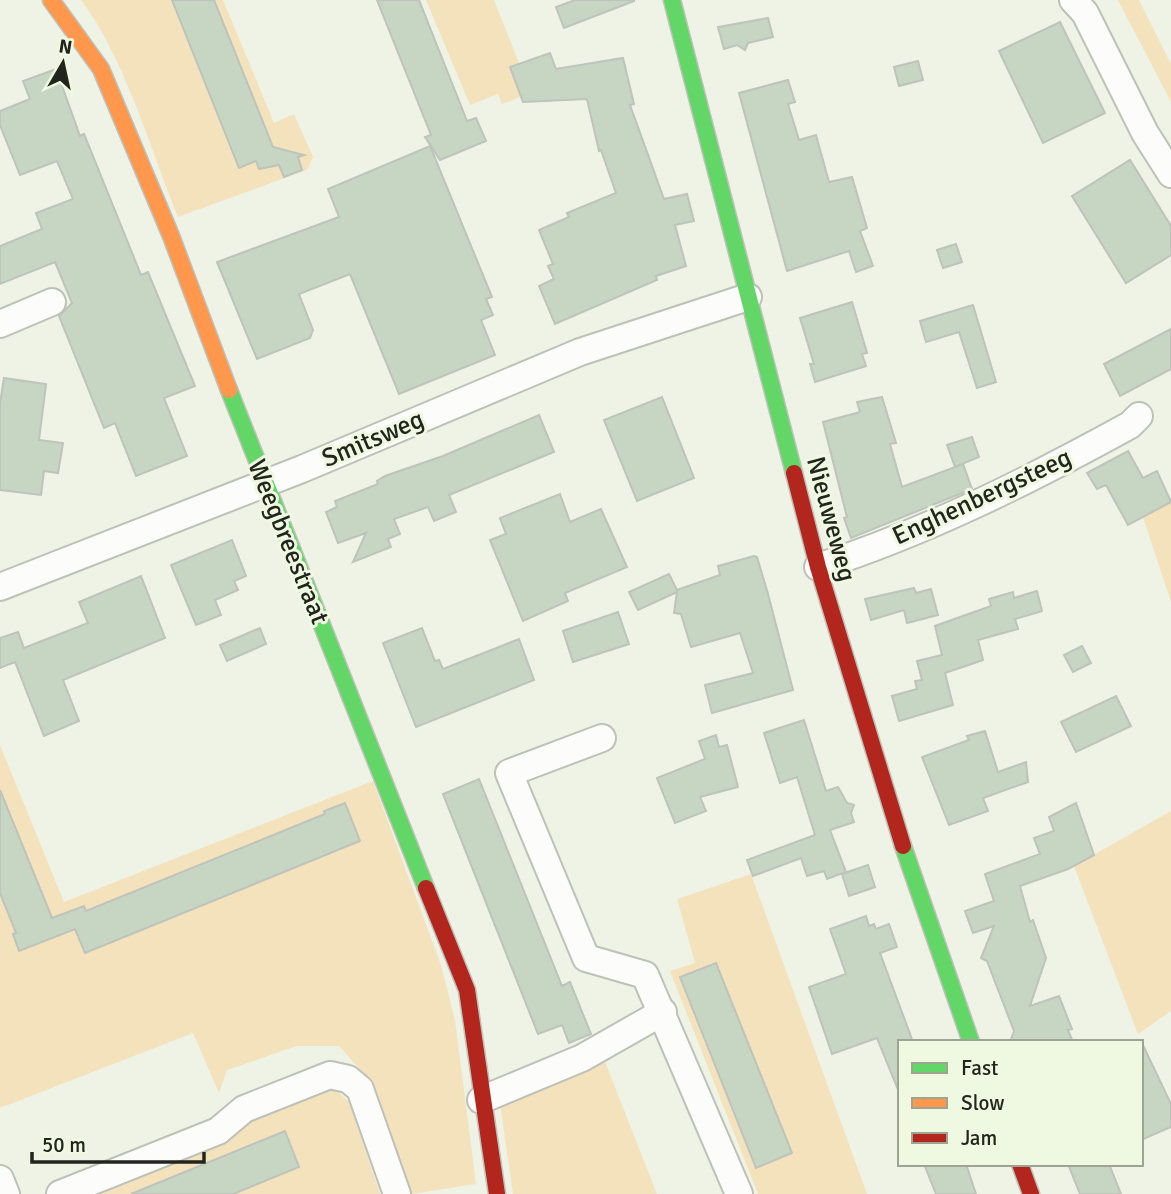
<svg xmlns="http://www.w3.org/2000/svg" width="1171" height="1194" viewBox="0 0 1171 1194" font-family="Signika,sans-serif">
  <rect width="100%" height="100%" fill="#eef3e6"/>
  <g fill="#f4e2bd">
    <path d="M81,0H223L274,123L294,114L313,157L307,170L178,217C151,151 124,56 81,0Z"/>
    <polygon points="426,0 494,0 531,93 502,104 498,94 470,105"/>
    <polygon points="1118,0 1139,0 1171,64 1171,102"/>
    <polygon points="1171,503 1171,602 1143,517"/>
    <polygon points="0,745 64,902 373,781 441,965 455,1020 476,1184 412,1194 375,1086 339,1046 297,1046 227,1070 219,1093 193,1033 0,1108"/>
    <polygon points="1171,811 1171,1011 1138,1034 1074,866"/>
    <polygon points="751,874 867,1194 758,1194 670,971 695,963 677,899"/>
    <polygon points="604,1059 657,1194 513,1194 500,1104"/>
    <polygon points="331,1085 349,1102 380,1194 93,1194 233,1136 241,1121"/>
  </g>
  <g fill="#c6d6c3" stroke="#bec3bb" stroke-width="2">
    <polygon points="172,0 214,0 273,147 304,155 298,157 302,170 284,177 279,165 259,169 256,161 239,168"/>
    <polygon points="377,0 419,0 467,121 476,118 486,141 440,160 425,137 431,135"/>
    <polygon points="575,0 634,0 634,1 564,28 556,7"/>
    <polygon points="768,18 773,37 748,43 745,50 737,45 724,49 718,27"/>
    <polygon points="1060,22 1105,113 1043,143 999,51"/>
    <polygon points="550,53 556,69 623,58 634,104 630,105 664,199 687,194 694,221 675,225 686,266 656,276 657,280 555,324 539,286 554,279 548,266 553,264 539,230 569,217 567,213 616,193 601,150 599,151 587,99 523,102 510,67"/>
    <polygon points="918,61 923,80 899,86 894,67"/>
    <polygon points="56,69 80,136 84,134 141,275 148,272 195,386 164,398 187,456 136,476 115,423 104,428 59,316 72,303 55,262 0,284 0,246 42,229 36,213 73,199 57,161 20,175 0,125 0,111 30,99 23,81"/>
    <polygon points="788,80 795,102 788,104 799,140 816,135 829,182 852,177 867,228 860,231 873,266 856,272 849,251 787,271 739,93"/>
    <polygon points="430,146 492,297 486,299 493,315 481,320 495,355 399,394 350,274 299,294 313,330 310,338 257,359 217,262 339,217 328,189"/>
    <polygon points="1130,160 1171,226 1171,255 1126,283 1072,196"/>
    <polygon points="956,244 962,262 943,268 937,250"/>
    <polygon points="852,302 867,353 862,354 866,366 815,382 810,364 814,364 800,318"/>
    <polygon points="973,305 996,382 977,388 959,332 926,342 920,321"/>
    <polygon points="1171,329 1171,369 1120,396 1104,364"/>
    <polygon points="4,378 46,384 39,440 63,443 58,473 44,471 41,495 0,490 0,403"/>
    <polygon points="662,397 694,478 637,501 604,420"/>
    <polygon points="882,397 896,443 890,444 902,487 963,464 972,489 851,538 844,518 847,517 823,422 860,412 857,402"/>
    <polygon points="539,415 554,452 449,495 456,512 434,521 428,507 394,519 400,534 388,539 391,547 353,562 366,533 338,543 326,512 337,507 335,501 378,484 377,481 385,476 443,456"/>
    <polygon points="972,437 979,457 955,467 947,445"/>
    <polygon points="1128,451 1143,478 1157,471 1171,502 1128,525 1106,485 1097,489 1087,473"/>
    <polygon points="560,494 570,522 601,509 627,567 565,593 568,601 523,621 490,540 506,534 500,518"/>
    <polygon points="232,540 246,576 234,581 238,590 215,600 221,615 196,625 171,565"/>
    <polygon points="754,556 757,557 768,594 793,690 712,713 705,685 753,673 740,633 691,647 681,614 674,613 677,592 638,610 629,592 669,574 677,590 720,575 718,566"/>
    <polygon points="141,576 165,638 63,680 79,721 44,736 15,662 0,668 0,638 18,632 24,648 88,623 79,602"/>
    <polygon points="914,588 916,593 931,589 938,615 907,623 904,610 871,620 865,599"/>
    <polygon points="1037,591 1042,611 1015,619 1018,629 978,640 983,660 945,673 953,705 899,721 892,696 917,689 915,681 922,680 917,661 942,655 935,626 991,606 989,599 1013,592 1014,598"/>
    <polygon points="618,612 629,644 573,662 563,631"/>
    <polygon points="260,628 266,644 227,661 220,645"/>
    <polygon points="422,628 435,661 439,660 443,669 519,639 534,680 416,727 383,643"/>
    <polygon points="1082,646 1091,663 1073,672 1064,655"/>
    <polygon points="1116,696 1131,726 1076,752 1061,722"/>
    <polygon points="804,720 826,791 838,787 847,803 854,805 851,813 854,822 830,830 846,872 827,879 824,871 807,876 801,858 753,876 747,860 815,835 797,777 780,783 764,733"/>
    <polygon points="985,731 998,772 1026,762 1028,782 983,798 988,811 949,825 922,757 969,740 967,736"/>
    <polygon points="716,735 719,747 727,745 738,787 700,797 706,811 675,823 657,778 705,759 699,741"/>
    <polygon points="479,779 562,986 570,982 591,1034 569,1043 562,1025 538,1034 443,794"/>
    <polygon points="0,790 52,918 84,906 86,911 325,814 324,811 345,803 360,841 85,953 75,929 19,951 13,934 16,933 0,893"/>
    <polygon points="1076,803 1094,855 1068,869 1020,886 1030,922 1033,920 1046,958 1030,1006 1059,996 1072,1029 1068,1030 1073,1042 1010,1042 1014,1031 987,961 981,958 994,926 973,933 965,911 994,901 985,874 1040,854 1034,838 1054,831 1049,817"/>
    <polygon points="868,865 875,887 849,896 842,874"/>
    <polygon points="866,916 869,926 874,924 876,929 889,924 897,947 880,953 913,1042 900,1042 899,1092 877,1038 832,1054 809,987 846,974 830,929"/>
    <polygon points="716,963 792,1153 756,1168 680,977"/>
    <polygon points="1141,1041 1171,1104 1171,1127 1141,1140"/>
    <polygon points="285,1131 299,1167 233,1194 131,1194"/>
    <polygon points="924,1164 966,1164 976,1194 936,1194"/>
    <polygon points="1068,1164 1109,1164 1121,1194 1080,1194"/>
  </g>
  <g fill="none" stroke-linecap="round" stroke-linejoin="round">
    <g stroke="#bec1b7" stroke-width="30">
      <g id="street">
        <polyline points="1073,0 1085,13 1145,133 1171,174"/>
        <polyline points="0,324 52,302"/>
        <path d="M818,567C927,532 1030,480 1130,425L1139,416"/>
        <polyline points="0,587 302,469 580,352 748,297"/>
        <polyline points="602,738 509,773 586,958 645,975 739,1194"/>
        <polyline points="481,1100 582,1058 663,1012"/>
        <polyline points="0,1179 6,1194"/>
        <polyline points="60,1194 218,1131 244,1109 330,1075 348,1079 360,1089 397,1194"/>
      </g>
    </g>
    <g stroke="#bec1b7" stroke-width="19">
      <g id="fast">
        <polyline points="672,0 794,473"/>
        <polyline points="229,390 426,888"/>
        <polyline points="903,846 971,1042"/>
      </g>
    </g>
    <g stroke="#bec1b7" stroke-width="19">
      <polyline id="slow" points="51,0 101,69 171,236 229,390"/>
    </g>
    <g stroke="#bec1b7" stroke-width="19">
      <g id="jam">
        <polyline points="794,473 818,567 903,846"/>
        <polyline points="426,888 467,990 497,1194"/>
        <polyline points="1020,1164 1031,1194"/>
      </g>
    </g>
    <use href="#street" stroke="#fcfdfb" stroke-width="26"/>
    <use href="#fast" stroke="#63d668" stroke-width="16"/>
    <use href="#slow" stroke="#ff974d" stroke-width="16"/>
    <use href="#jam" stroke="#b3261e" stroke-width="16"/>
  </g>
  <g text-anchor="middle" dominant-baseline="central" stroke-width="6" stroke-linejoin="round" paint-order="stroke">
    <g font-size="26" fill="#22251d" stroke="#eff8e1">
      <text transform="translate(373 439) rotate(-23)">Smitsweg</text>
      <text transform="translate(982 497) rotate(-25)">Enghenbergsteeg</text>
      <text transform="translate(831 519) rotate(75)">Nieuweweg</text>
      <text transform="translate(288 542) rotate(68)">Weegbreestraat</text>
    </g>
  </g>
  <rect x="898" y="1040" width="245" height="126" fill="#eff8e1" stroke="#9da493" stroke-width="2"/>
  <rect x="912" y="1063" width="35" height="10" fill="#63d668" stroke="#9da493" stroke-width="2"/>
  <text x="961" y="1075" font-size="21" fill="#22251d">Fast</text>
  <rect x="912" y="1098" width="35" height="10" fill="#ff974d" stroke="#9da493" stroke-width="2"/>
  <text x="961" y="1110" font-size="21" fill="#22251d">Slow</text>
  <rect x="912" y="1133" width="35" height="10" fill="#b3261e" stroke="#9da493" stroke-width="2"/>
  <text x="961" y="1145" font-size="21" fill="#22251d">Jam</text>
  <g transform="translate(63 63) rotate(9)" stroke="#eff8e1" stroke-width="5" paint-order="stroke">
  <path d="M0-5L12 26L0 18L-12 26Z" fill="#22251d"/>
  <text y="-10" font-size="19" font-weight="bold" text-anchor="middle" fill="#22251d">N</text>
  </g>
  <path d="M32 1152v10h172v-10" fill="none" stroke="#22251d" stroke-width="3.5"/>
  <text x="42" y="1152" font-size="21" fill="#22251d" stroke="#eff8e1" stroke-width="5" paint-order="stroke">50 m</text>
</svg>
